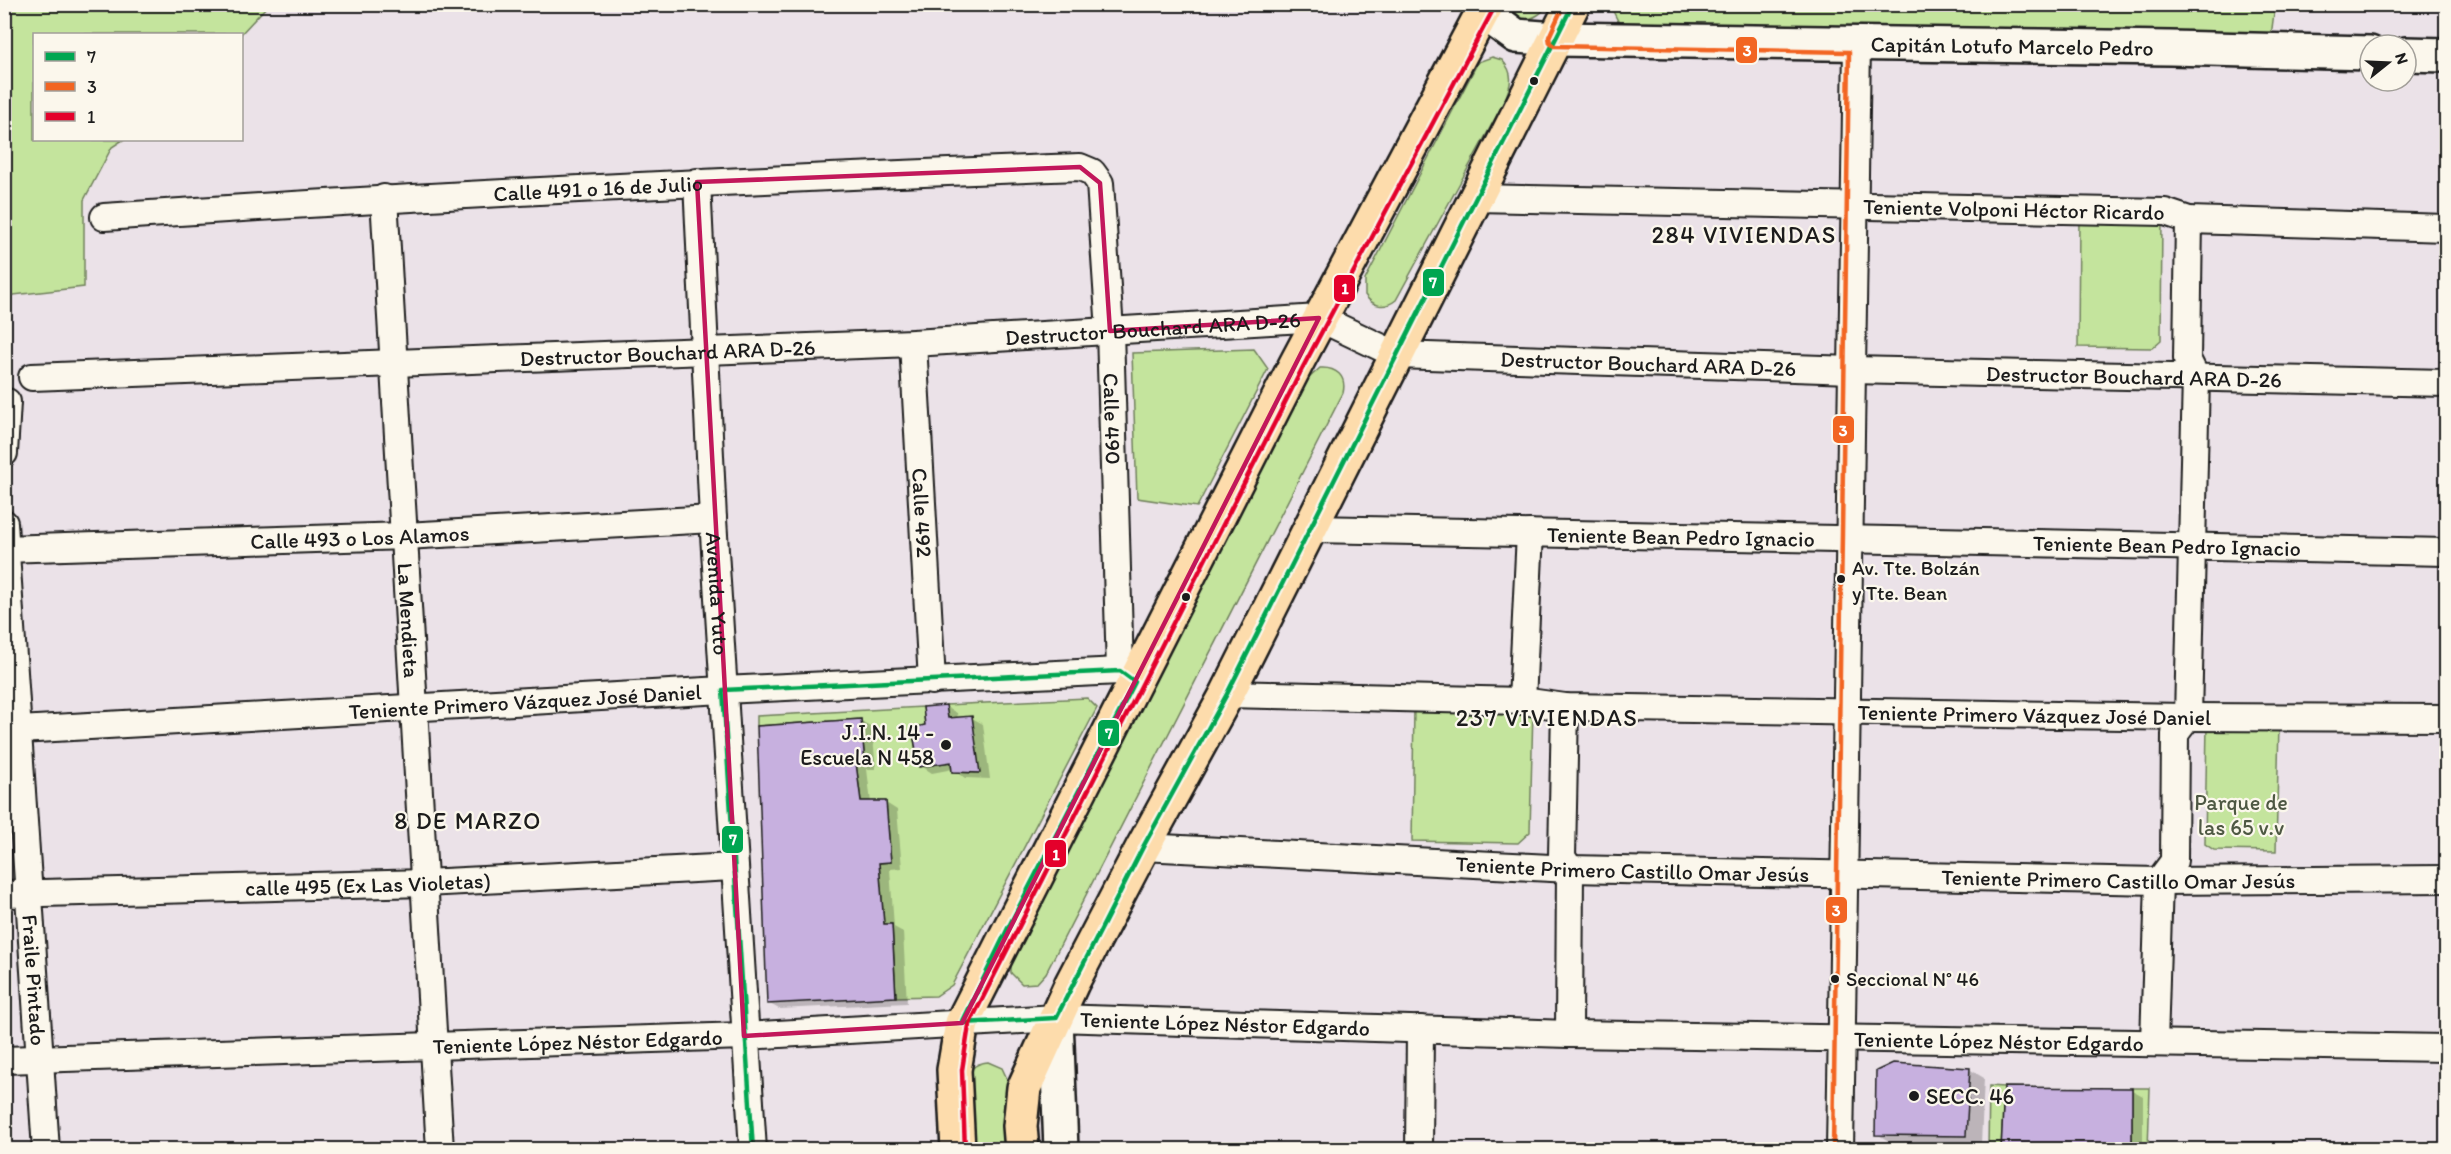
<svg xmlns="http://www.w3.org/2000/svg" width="2451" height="1154" viewBox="0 0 2451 1154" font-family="Itim,sans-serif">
  <rect width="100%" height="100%" fill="#ebe2e8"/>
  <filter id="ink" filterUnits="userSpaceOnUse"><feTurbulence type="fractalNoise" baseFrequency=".0167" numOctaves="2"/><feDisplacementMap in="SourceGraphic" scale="12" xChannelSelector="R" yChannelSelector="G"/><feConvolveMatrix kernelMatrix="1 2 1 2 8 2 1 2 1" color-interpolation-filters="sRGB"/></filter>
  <g filter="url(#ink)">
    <g fill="#c4e49d" stroke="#70805c" stroke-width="1.5">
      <polygon points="4,5 268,5 241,34 34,34 34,140 123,140 112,147 84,200 84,287 5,296"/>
      <path d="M1510,5H1509H1547C1541,15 1533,20 1521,19Z"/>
      <polygon points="1610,5 2275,5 2271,36 1619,23"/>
      <path d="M1492,57L1502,60C1515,74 1511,85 1504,102L1396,300C1385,309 1373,307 1365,295V280L1478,62Z"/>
      <polygon points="2079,218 2162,218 2161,340 2152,348 2078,347"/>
      <polygon points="1254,349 1268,369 1197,507 1137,498 1132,353"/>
      <path d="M1320,368C1336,367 1347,376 1343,393L1046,973L1037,983L1022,984L1011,973V958L1309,378Z"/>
      <polygon points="1087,698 1097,708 952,985 936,996 896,997 892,924 884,924 879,863 891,862 886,801 861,801 856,763 865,763 861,719 757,726 757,716 923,707 925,725 912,728 919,767 951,762 952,772 979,773 972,717 948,718 946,705"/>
      <polygon points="1414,708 1533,708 1530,832 1518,843 1412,841"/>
      <polygon points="2207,724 2279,725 2276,851 2214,850 2205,844"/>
      <path d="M988,1062L1002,1068L1008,1081L1011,1149H970L967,1076C972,1067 977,1063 988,1062Z"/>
      <polygon points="1989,1086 2004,1087 2001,1149 1988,1150"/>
      <polygon points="2132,1088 2150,1088 2148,1149 2132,1149"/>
    </g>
    <g fill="#0003">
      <polygon points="946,707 957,713 958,719 972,718 983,724 990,779 965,778 953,769 932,773 921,766 927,726"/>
      <polygon points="861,721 872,727 876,769 867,769 871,803 886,803 897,810 902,868 890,869 894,927 903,932 907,1003 779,1009 768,1003"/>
      <polygon points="1969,1069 1984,1078 1981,1144 1892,1143 1877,1134"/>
      <polygon points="2006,1088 2132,1090 2143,1096 2143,1150 2002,1150"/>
      <polygon points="2291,1143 2302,1150 2209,1150"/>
    </g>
    <g fill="#c7b0df" stroke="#1c1c1c" stroke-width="1.5">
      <polygon points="946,705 948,718 972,716 980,773 952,772 951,762 919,767 912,728 925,725 923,707"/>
      <polygon points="861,719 865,763 856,763 861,801 886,801 891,862 879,863 884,924 892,924 896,997 767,1004 757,726"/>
      <polygon points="1893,1063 1970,1068 1966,1136 1875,1135 1876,1071"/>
      <polygon points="2004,1087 2132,1088 2132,1150 2001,1150"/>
      <rect x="2207" y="1142" width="85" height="8"/>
    </g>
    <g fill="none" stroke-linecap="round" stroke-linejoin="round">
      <g stroke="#1c1c1c" stroke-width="30">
        <g id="street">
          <path id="s1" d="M697,182L713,519L753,1150"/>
          <path id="s2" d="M384,198L440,1150"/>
          <path id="s3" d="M1477,198L2165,212L2189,220L2446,228"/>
          <path id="s4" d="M104,217C429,195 755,179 1080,167L1092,172L1100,183L1110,331L1120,671"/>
          <path id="s5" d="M913,343L932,681"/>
          <path id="s6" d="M32,377L913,343L1319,318L1397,355L1852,370L2446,383"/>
          <polyline points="4,453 7,402"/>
          <path id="s7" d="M4,523L46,1150"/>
          <path id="s8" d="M1311,529C1689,538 2068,541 2446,552"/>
          <path id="s9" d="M4,549L405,536L713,519"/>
          <path id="s10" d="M1227,694L1522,701L1565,707L2188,717L2446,718"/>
          <polyline points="1522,701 1530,533"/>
          <polyline points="1565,707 1562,857 1570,869 1569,1034"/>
          <path id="s11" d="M19,730L723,690L1120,671L1133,681"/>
          <path id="s12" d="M1143,847L1570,869L2159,881L2446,879"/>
          <path id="s13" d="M4,894L425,883L733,867"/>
          <polyline points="2154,1043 2159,881 2174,861 2175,734 2188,717 2196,377 2187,359 2189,220"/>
          <path id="s14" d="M4,1060L744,1036L1056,1018L1569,1034L2446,1048"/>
          <polyline points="1419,1150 1420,1029"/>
          <polyline points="1840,1150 1857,45"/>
        </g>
      </g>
      <g stroke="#1c1c1c" stroke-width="38">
        <g id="secondary">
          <path id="s15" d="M1483,12L1516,36L1556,39L2170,48L2370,53"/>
          <polyline points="2406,54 2446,55"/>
          <polyline points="1056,1018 1061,1150"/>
        </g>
      </g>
      <g stroke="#1c1c1c" stroke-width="38">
        <g id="primary">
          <polyline points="958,1150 954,1070 962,1023 1296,364 1487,4"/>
          <polyline points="1022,1150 1020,1126 1024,1088 1072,983 1143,847 1227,694 1573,4"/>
        </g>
      </g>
      <use href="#street" stroke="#fbf7ec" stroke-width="26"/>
      <use href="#secondary" stroke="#fbf7ec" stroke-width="33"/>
      <use href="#primary" stroke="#fddcac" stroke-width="33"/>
      <g stroke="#fbf7ec" stroke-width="9">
        <polyline id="bus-1" points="753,1150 723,690 1120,671 1135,682 1008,928 962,1023 1056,1018 1143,847 1227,694 1573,4"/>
      </g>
      <g stroke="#fbf7ec" stroke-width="9">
        <polyline id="bus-2" points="1564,4 1549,37 1550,43 1554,46 1849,52 1833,1150"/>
      </g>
      <g stroke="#fbf7ec" stroke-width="9">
        <polyline id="bus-3" points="965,1150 962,1070 969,1025 1303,367 1494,8"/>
      </g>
      <use href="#bus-1" stroke="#00a651" stroke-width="4.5"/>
      <use href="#bus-2" stroke="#f26522" stroke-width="4.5"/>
      <use href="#bus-3" stroke="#e4002b" stroke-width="4.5"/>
    </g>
  </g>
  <path fill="none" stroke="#c2185b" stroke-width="4.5" stroke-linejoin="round" d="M1080,167L1100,183L1110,331L1319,318L962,1023L744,1036L697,182Z"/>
  <g fill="#1c1c1c" stroke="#fbf7ec" stroke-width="2">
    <circle cx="1534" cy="81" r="5"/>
    <circle cx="1841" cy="579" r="5"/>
    <circle cx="1186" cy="597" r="5"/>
    <circle cx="946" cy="745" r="6"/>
    <circle cx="1835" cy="979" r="5"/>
    <circle cx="1914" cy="1096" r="6"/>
  </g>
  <g text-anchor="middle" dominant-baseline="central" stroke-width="4.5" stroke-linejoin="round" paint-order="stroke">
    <g font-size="20" fill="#1c1c1c" stroke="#fbf7ec" text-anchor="start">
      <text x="1852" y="568">Av. Tte. Bolzán<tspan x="1852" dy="25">y Tte. Bean</tspan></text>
      <text x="1846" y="979">Seccional N° 46</text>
    </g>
    <g font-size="22" fill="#1c1c1c" stroke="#fbf7ec">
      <text stroke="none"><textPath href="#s15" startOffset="537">Capitán Lotufo Marcelo Pedro</textPath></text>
      <text stroke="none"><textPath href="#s4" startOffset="495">Calle 491 o 16 de Julio</textPath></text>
      <text stroke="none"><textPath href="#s3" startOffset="537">Teniente Volponi Héctor Ricardo</textPath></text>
      <text stroke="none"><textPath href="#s6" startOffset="1122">Destructor Bouchard ARA D-26</textPath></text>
      <text stroke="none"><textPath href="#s6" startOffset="636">Destructor Bouchard ARA D-26</textPath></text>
      <text stroke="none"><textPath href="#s6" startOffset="1626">Destructor Bouchard ARA D-26</textPath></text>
      <text stroke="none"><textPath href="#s6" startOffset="2112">Destructor Bouchard ARA D-26</textPath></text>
      <text stroke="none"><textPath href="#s4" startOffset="1240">Calle 490</textPath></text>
      <text stroke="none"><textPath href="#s5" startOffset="170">Calle 492</textPath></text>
      <text stroke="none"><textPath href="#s9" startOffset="356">Calle 493 o Los Alamos</textPath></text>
      <text stroke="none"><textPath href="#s8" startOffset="370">Teniente Bean Pedro Ignacio</textPath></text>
      <text stroke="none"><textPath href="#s8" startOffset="856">Teniente Bean Pedro Ignacio</textPath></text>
      <text stroke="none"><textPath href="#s1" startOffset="412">Avenida Yuto</textPath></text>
      <text stroke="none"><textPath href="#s2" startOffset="423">La Mendieta</textPath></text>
      <text stroke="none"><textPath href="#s11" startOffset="507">Teniente Primero Vázquez José Daniel</textPath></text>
      <text stroke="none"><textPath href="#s10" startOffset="808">Teniente Primero Vázquez José Daniel</textPath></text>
      <text stroke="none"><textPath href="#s12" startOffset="490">Teniente Primero Castillo Omar Jesús</textPath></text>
      <text stroke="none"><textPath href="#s12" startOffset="976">Teniente Primero Castillo Omar Jesús</textPath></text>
      <text stroke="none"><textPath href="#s13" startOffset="364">calle 495 (Ex Las Violetas)</textPath></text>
      <text stroke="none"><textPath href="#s7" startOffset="458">Fraile Pintado</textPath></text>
      <text stroke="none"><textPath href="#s14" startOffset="1222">Teniente López Néstor Edgardo</textPath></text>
      <text stroke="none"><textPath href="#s14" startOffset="1996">Teniente López Néstor Edgardo</textPath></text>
      <text stroke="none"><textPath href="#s14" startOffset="574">Teniente López Néstor Edgardo</textPath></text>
    </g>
    <g font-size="22" fill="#1c1c1c" stroke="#fbf7ec" text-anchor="end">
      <text x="934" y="732">J.I.N. 14 -<tspan x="934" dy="25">Escuela N 458</tspan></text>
      <text x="1926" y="1096" text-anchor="start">SECC. 46</text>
    </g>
    <g font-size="22" fill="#4e5843" stroke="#fbf7ec">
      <text x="2241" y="802">Parque de<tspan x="2241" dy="25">las 65 v.v</tspan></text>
    </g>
    <g font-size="24" letter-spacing="1.5" fill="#1c1c1c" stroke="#fbf7ec">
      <text x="1744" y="234">284 VIVIENDAS</text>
      <text x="1547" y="717">237 VIVIENDAS</text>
      <text x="468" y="820">8 DE MARZO</text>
    </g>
  </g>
  <g stroke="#fbf7ec" stroke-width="2">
    <rect x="1735" y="36" width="23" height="28" rx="6" fill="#f26522"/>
    <rect x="1422" y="268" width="23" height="29" rx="6" fill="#00a651"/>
    <rect x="1333" y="274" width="23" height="29" rx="6" fill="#e4002b"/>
    <rect x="1832" y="415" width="23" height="29" rx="6" fill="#f26522"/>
    <rect x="1097" y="719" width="23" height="28" rx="6" fill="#00a651"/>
    <rect x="721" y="825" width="23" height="29" rx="6" fill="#00a651"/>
    <rect x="1044" y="839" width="23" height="29" rx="6" fill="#e4002b"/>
    <rect x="1825" y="896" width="23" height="28" rx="6" fill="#f26522"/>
  </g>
  <g font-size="16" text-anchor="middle" font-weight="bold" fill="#fff">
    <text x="1747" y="56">3</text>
    <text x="1433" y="288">7</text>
    <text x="1345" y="294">1</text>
    <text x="1843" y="436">3</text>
    <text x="1109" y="739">7</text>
    <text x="733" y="845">7</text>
    <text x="1056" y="860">1</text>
    <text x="1836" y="916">3</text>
  </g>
  <rect width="2451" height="1154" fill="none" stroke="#fbf7ec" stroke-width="24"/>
  <rect x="12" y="12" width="2427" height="1130" fill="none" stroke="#1c1c1c" stroke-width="2" filter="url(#ink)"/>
  <rect x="33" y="33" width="210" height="108" fill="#fbf7ec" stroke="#a29f99" stroke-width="1.5"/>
  <rect x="45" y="52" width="30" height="9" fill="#00a651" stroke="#a29f99" stroke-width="1.5"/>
  <text x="87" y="63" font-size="18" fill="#1c1c1c">7</text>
  <rect x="45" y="82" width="30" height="9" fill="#f26522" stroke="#a29f99" stroke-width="1.5"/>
  <text x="87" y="93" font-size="18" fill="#1c1c1c">3</text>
  <rect x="45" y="112" width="30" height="9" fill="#e4002b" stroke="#a29f99" stroke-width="1.5"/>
  <text x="87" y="123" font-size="18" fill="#1c1c1c">1</text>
  <g transform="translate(2388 63) rotate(72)"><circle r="28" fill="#fbf7ec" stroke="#a29f99" stroke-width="1.5"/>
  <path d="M0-4.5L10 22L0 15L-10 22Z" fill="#1c1c1c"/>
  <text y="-9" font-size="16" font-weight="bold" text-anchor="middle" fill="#1c1c1c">N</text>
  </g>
</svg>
